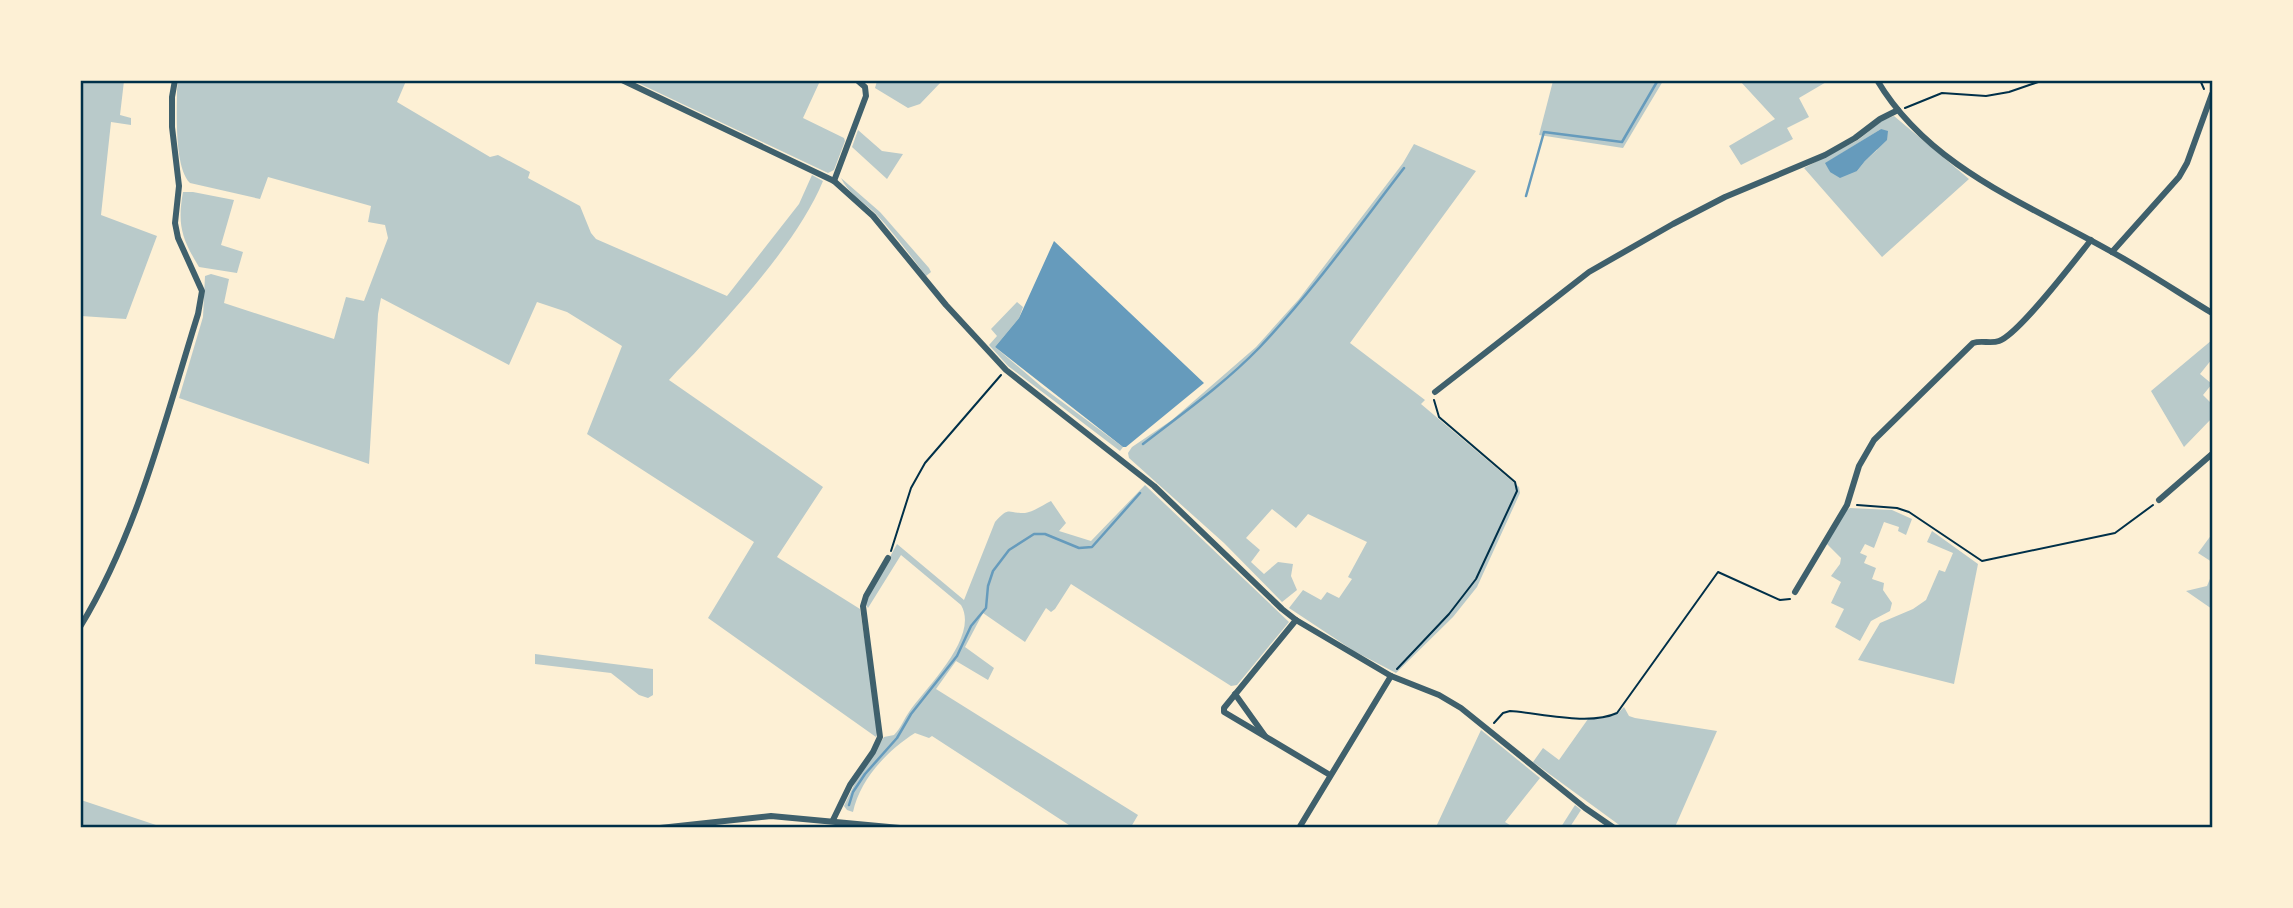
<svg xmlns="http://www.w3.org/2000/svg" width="2293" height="908" viewBox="0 0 2293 908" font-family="Barlow,sans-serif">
  <rect width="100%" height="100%" fill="#fdf0d5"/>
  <g fill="#b9caca" fill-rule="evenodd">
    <polygon points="80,81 124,81 120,115 131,118 131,125 111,122 101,215 157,236 126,319 81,316"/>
    <path d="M178,81H406L397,102L490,157L498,155L530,172L528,178L580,206L591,233L596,239L727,296L799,204L812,175L823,181C800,237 743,300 702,345C692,357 679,368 669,380L823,487L777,557L860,609L878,729L876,737L708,618L754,542L587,434L622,346L567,312L537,302L509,365L381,298L378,314L369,464L179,398L203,317L205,276L211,274L229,279L224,303L334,339L346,297L364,301L388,238L385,225L368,222L371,206L268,177L260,199L190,183C174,167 177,112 177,90Z"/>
    <polygon points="634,81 820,81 803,118 844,138 845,141 834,170 828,173"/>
    <polygon points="877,81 877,80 942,81 920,104 908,108 875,88"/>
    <polygon points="1553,81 1553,80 1663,81 1623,148 1539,135"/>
    <polygon points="1740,81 1828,81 1799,98 1809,117 1787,128 1793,139 1741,165 1729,146 1775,119"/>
    <path d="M1894,116L1969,179L1882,257L1804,168L1858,140L1883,120ZM1881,129L1877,150L1865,161L1857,171L1830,172L1826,163Z"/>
    <polygon points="858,130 882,151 903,154 887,179 852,147"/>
    <polygon points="1414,144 1476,171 1350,343 1425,400 1421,404 1519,487 1520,493 1477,587 1453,617 1396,673 1354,651 1289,608 1303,590 1321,600 1327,592 1339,598 1352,579 1348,577 1367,542 1308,514 1296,528 1272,509 1246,538 1260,550 1251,562 1264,574 1278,562 1293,564 1291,576 1297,590 1282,602 1224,543 1129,458 1128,453 1132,447 1172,420 1256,347 1299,299 1403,163"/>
    <path d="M841,178L880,212L929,268L931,272L926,276C910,255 894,233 876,214C865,203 847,192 841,178Z"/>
    <path d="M193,192L234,200L221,245L243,252L237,273L199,267C182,239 177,225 183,192Z"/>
    <polygon points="1017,302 1023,307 1019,318 995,347 1042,387 1123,447 1120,451 1008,366 989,345 997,336 991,329"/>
    <polygon points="2212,340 2212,359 2200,374 2212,384 2203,395 2212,404 2212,418 2184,447 2151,391"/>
    <path d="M1145,485L1289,622L1237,685L1231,686L1071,584L1055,609L1051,612L1046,608L1025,642L983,613L965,647L994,668L988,680L956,661L936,689L1138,815L1131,827H1072L932,736L929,738L915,733C888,750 860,779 853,812L847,810L844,806L857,779L884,737L894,735C901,728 904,719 909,712C925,688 980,637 961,605L901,555L868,608L866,605L868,597L897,544L964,600L995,522C1010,505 1008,514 1025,513C1033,512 1043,505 1051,501L1066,523L1059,531L1091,541Z"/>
    <polygon points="1850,508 1892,510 1912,519 1906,535 1898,531 1899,527 1884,522 1874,548 1865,544 1860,553 1867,556 1864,563 1876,568 1872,579 1884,583 1883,590 1892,603 1890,611 1871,621 1860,641 1835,627 1844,609 1831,603 1841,582 1831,576 1840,564 1841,558 1826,543 1846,511"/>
    <polygon points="1932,531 1978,564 1954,684 1858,660 1880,623 1913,609 1926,600 1939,570 1945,572 1953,553 1927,542"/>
    <polygon points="2212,534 2212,562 2198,553"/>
    <polygon points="2212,574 2212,609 2186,591 2207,586"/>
    <polygon points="535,654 653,669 653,695 648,698 639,695 611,673 535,664"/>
    <path d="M1624,707L1629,716L1635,718L1717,731L1675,827H1622L1533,762L1543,748L1559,760L1588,719C1603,718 1614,719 1624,707Z"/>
    <polygon points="1481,730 1540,778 1505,822 1513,827 1436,827"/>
    <polygon points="81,800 162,827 81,827"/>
    <polygon points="1575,805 1581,810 1570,827 1561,827"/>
  </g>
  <g fill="#669bbc">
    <polygon points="1881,129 1888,131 1887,140 1865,161 1857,171 1840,178 1830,172 1825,163"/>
    <polygon points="1054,241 1204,383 1126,447 1123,447 995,347 1019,318"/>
  </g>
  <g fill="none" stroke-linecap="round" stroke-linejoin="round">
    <g stroke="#669bbc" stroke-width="2.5">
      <polyline points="1526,196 1544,132 1622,142 1658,80"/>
      <path d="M1143,444C1183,413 1224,384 1259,348C1312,292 1357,229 1404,168"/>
      <polyline points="849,805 853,792 865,774 897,738 911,714 957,656 971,626 986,608 988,586 993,571 1009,550 1034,534 1045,534 1079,548 1092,547 1140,493"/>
    </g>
    <g stroke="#003049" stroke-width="2">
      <polyline points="2200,80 2204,89"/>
      <polyline points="1905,108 1942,93 1986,96 2009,92 2044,80"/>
      <polyline points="1857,505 1897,508 1909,512 1982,561 2115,533 2153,505"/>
      <polyline points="891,551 911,488 925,463 1001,375"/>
      <polyline points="1397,669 1449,614 1476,579 1517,491 1515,482 1439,417 1434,400"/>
      <path d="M1494,723L1503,713L1510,711C1540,713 1589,726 1617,713L1718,572L1780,600L1790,599"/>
    </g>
    <g stroke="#3f606c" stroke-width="6">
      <polyline points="622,80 834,181 873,216 946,305 1006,370 1154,486 1282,609 1296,620 1391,676 1439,695 1461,708 1585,808 1614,828"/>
      <path d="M1877,80C1929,168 2028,204 2112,252C2146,271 2179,293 2212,313"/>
      <polyline points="834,181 866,96 865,87 857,80"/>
      <polyline points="2112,252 2179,177 2187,163 2212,94"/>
      <polyline points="1435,392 1589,272 1673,224 1725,197 1825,155 1855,138 1880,119 1898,110"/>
      <polyline points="2159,500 2212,454"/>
      <path d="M1795,592L1847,505L1859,466L1874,440L1973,343C1981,340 1991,344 1999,341C2019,334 2075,260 2091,240"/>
      <polyline points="1296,620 1224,708 1224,712 1330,775"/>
      <path d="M80,627C138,532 165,419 198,314L202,291L178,238L175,223L179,186L172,127V97L175,80"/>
      <polyline points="1235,694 1265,736"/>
      <polyline points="833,820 850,785 873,752 880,737 863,606 866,596 888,558"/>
      <polyline points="660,828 771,816 900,828"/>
      <polyline points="1299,828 1391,676"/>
    </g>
  </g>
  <rect width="2293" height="908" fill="none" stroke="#fdf0d5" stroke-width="164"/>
  <rect x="82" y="82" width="2129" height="744" fill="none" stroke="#003049" stroke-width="2.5"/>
</svg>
